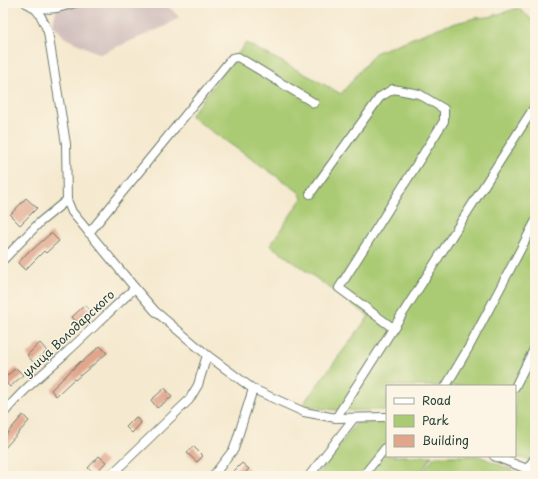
<svg xmlns="http://www.w3.org/2000/svg" width="538" height="479" viewBox="0 0 538 479" font-family="'Playpen Sans',sans-serif">
  <rect width="100%" height="100%" fill="#fcf5e5"/>
  <filter id="ink" filterUnits="userSpaceOnUse"><feTurbulence type="fractalNoise" baseFrequency=".025" numOctaves="2"/><feDisplacementMap in="SourceGraphic" scale="8" xChannelSelector="R" yChannelSelector="G"/><feConvolveMatrix kernelMatrix="1 2 1 2 8 2 1 2 1" color-interpolation-filters="sRGB"/></filter>
  <filter id="wash" filterUnits="userSpaceOnUse"><feTurbulence type="fractalNoise" baseFrequency=".012" numOctaves="4" result="noise"/><feDisplacementMap in="SourceGraphic" scale="16" xChannelSelector="R" yChannelSelector="G"/><feGaussianBlur stdDeviation="0.9" result="paint"/><feColorMatrix in="noise" values="0 0 0 0 0 0 0 0 0 0 0 0 0 0 0 0 0 1.4 0 .05"/><feComposite in="paint" operator="in"/></filter>
  <g filter="url(#wash)">
    <rect width="100%" height="100%" fill="#f5e9cf"/>
    <polygon fill="#d1bfbd" points="54,3 165,3 179,17 166,26 100,54 65,38 53,24 56,11 53,4"/>
    <g fill="#aacb73" stroke="#648454">
      <path d="M518,8L530,18L535,25V462L514,456H515V386H387V410C361,410 328,413 303,404L369,316L270,245L302,198L299,192L190,116L246,43L318,81L341,94L375,53L441,27L475,18L489,17Z"/>
      <polygon points="358,421 387,421 387,456 432,456 418,476 315,476"/>
      <polygon points="435,456 479,456 525,476 420,476"/>
    </g>
    <g id="blocks">
      <g fill="#e1a58c">
        <polygon points="26,198 37,208 20,225 10,215"/>
        <polygon points="51,233 59,241 46,253 44,251 25,270 18,263 30,250 31,251"/>
        <polygon points="85,305 92,313 79,325 72,317"/>
        <polygon points="40,343 47,351 34,363 27,355"/>
        <polygon points="100,346 107,353 75,380 74,379 56,396 51,390 81,361 82,362"/>
        <polygon points="16,368 23,375 10,387 3,379"/>
        <polygon points="165,388 172,397 157,408 151,400"/>
        <polygon points="23,415 29,421 3,450 3,438"/>
        <polygon points="136,417 141,423 132,433 126,427"/>
        <polygon points="193,446 203,456 197,462 187,453"/>
        <polygon points="99,456 106,462 95,474 88,468"/>
        <polygon points="242,463 249,469 242,476 229,476"/>
      </g>
    </g>
  </g>
  <g filter="url(#ink)">
    <use href="#blocks" fill-opacity="0" stroke="#6a796a" stroke-width="1"/>
    <g fill="none" stroke-linecap="round" stroke-linejoin="round">
      <g stroke="#6a796a" stroke-width="10">
        <g id="minor">
          <polyline points="3,3 5,3"/>
          <path d="M26,3C39,8 43,20 48,32L66,144L67,200L72,212L135,288L155,311L207,355L253,389L304,412L336,418L387,417"/>
          <path d="M34,6C49,12 60,7 75,3"/>
          <polyline points="310,194 380,97 393,89 419,94 444,109 444,121 339,288 393,328"/>
          <polyline points="89,233 232,58 238,57 314,103"/>
          <polyline points="3,260 40,222 67,200"/>
          <polyline points="446,386 469,347 535,222"/>
          <polyline points="515,387 535,347"/>
          <path d="M3,414C22,390 45,372 67,352C90,331 112,309 135,288"/>
          <polyline points="336,418 535,106"/>
          <polyline points="494,456 527,469 535,474"/>
          <polyline points="527,469 535,458"/>
          <polyline points="110,476 189,400 198,385 207,355"/>
          <polyline points="213,476 234,449 253,389"/>
          <polyline points="309,476 354,418"/>
          <polyline points="363,476 387,446"/>
        </g>
      </g>
      <use href="#minor" stroke="#fff" stroke-width="8"/>
    </g>
  </g>
  <g text-anchor="middle" dominant-baseline="central" stroke-width="3" stroke-linejoin="round" paint-order="stroke">
    <g font-size="12" fill="#1f3d34" stroke="#fcf5e5">
      <text transform="translate(68 333) rotate(-43)">улица Володарского</text>
    </g>
  </g>
  <rect width="538" height="479" fill="none" stroke="#fcf5e5" stroke-width="16"/>
  <rect x="386" y="385" width="130" height="72" fill="#fcf5e5" stroke="#a4ab9e"/>
  <rect x="394" y="398" width="20" height="6" fill="#ffffff" stroke="#a4ab9e"/>
  <text x="422" y="405" font-size="12" fill="#1f3d34">Road</text>
  <rect x="394" y="415" width="20" height="12" fill="#aacb73" stroke="#a4ab9e"/>
  <text x="422" y="425" font-size="12" fill="#1f3d34">Park</text>
  <rect x="394" y="435" width="20" height="12" fill="#e1a58c" stroke="#a4ab9e"/>
  <text x="422" y="445" font-size="12" fill="#1f3d34">Building</text>
</svg>
